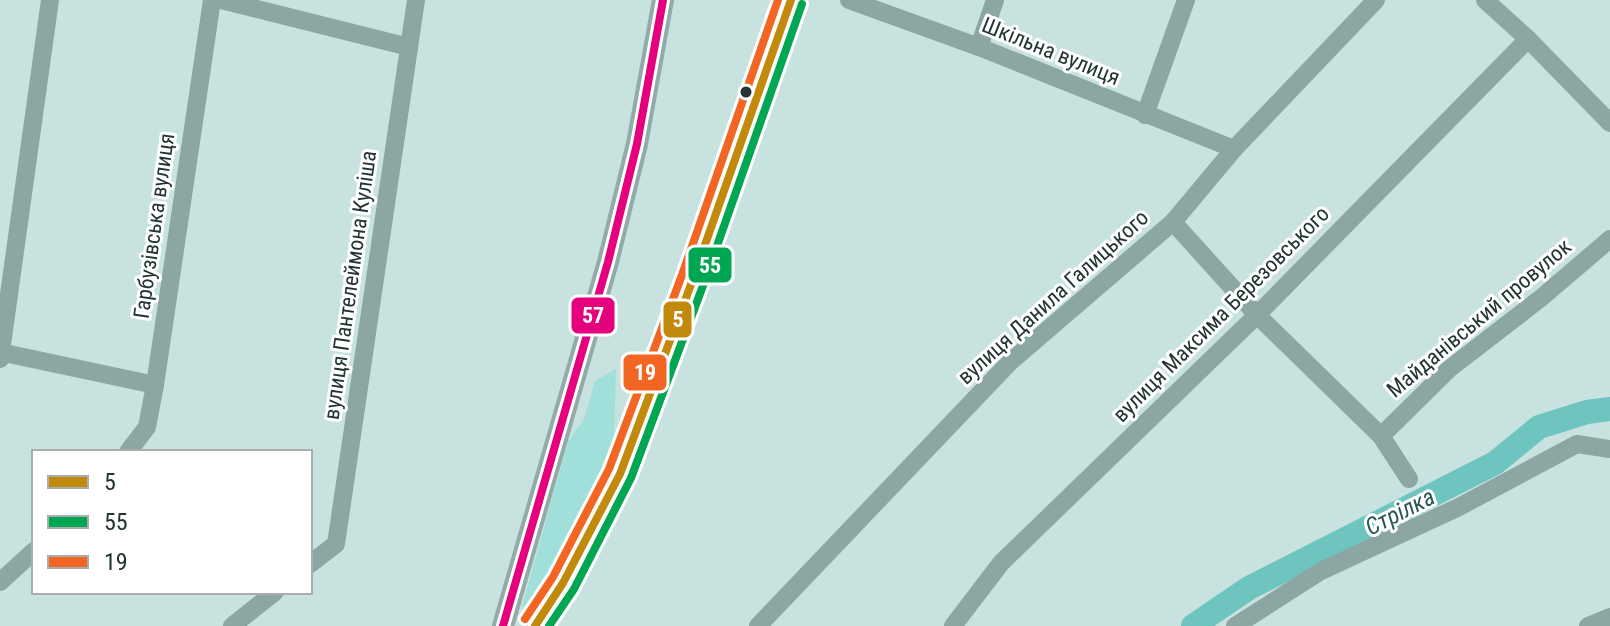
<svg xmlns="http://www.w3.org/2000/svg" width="1610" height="626" viewBox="0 0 1610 626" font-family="'Roboto Condensed',sans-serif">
  <rect width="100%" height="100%" fill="#c8e2df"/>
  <polygon fill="#a1dfda" points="616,369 614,442 602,464 605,486 537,598 522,607 568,442 584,419 595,381"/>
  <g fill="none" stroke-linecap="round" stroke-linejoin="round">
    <polyline stroke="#6ec5bf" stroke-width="24" points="1193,626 1249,588 1495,463 1539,427 1587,412 1610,409"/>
    <g stroke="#8ca6a4" stroke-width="18">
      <polyline points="221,0 409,47"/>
      <polyline points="849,0 979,47 1234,149"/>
      <polyline points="1485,0 1528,39 1610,123"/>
      <polyline points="979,47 995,0"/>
      <polyline points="1145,115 1186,0"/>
      <polyline points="1173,222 1257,315 1381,436 1409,479"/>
      <polyline points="0,352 155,385"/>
      <polyline points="0,359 50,0"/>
      <polyline points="1381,436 1449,369 1541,298 1610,239"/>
      <polyline points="128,452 147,427 155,385 212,0"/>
      <polyline points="310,564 336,544 416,0"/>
      <polyline points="0,582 34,551"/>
      <polyline points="232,626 275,592"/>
      <polyline points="758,626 1010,362 1173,222 1234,149 1376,0"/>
      <polyline points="953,626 1001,563 1257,315 1528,39"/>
      <polyline points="1235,626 1321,571 1459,507 1577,444 1610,449"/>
      <polyline points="1588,626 1610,617"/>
    </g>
    <g stroke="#92aba8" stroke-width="22">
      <polyline points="503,626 608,262 637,144 663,0"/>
      <polyline points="535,626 563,583 620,474 693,279 791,0"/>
    </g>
    <g stroke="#fff" stroke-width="14">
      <polyline id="bus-1" points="535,626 563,583 620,474 693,279 791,0"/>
    </g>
    <g stroke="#fff" stroke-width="14">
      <polyline id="bus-2" points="549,626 574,589 631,478 704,283 802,4"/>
    </g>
    <g stroke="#fff" stroke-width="14">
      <polyline id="bus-3" points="525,619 553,577 609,469 682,275 778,0"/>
    </g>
    <g stroke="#fff" stroke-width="14">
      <polyline id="bus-4" points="503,626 608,262 637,144 663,0"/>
    </g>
    <use href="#bus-1" stroke="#c28a0d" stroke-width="8"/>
    <use href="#bus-2" stroke="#00a651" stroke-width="8"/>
    <use href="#bus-3" stroke="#f26522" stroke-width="8"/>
    <use href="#bus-4" stroke="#e5007d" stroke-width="8"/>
  </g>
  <circle fill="#223533" stroke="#fff" stroke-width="3" cx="746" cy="92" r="7"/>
  <g text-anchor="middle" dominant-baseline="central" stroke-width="6" stroke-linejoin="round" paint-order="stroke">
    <g font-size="22" fill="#223533" stroke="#fff">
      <text transform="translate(1051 51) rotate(22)">Шкільна вулиця</text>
      <text transform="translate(154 226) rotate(-82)">Гарбузівська вулиця</text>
      <text transform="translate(350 285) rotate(-82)">вулиця Пантелеймона Куліша</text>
      <text transform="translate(1053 297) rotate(-42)">вулиця Данила Галицького</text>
      <text transform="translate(1221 314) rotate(-45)">вулиця Максима Березовського</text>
      <text transform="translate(1479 318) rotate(-40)">Майданівський провулок</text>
    </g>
    <g font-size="24" font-style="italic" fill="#285754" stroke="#fff">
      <text transform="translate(1400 512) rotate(-27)">Стрілка</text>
    </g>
  </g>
  <g stroke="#fff" stroke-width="3">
    <rect x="687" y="246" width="46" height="38" rx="8" fill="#00a651"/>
    <rect x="570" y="296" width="46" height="39" rx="8" fill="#e5007d"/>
    <rect x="662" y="300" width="31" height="39" rx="8" fill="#c28a0d"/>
    <rect x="622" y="353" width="46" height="39" rx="8" fill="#f26522"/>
  </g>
  <g font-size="22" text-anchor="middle" font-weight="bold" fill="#fff">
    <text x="710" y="273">55</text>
    <text x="593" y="323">57</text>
    <text x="678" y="327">5</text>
    <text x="645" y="380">19</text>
  </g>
  <rect x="32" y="450" width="280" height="144" fill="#ffffff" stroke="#a7aead" stroke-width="2"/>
  <rect x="48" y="476" width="40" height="12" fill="#c28a0d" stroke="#a7aead" stroke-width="2"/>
  <text x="104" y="490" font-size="24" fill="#223533">5</text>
  <rect x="48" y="516" width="40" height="12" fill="#00a651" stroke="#a7aead" stroke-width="2"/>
  <text x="104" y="530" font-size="24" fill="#223533">55</text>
  <rect x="48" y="556" width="40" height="12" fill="#f26522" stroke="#a7aead" stroke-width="2"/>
  <text x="104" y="570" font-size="24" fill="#223533">19</text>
</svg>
